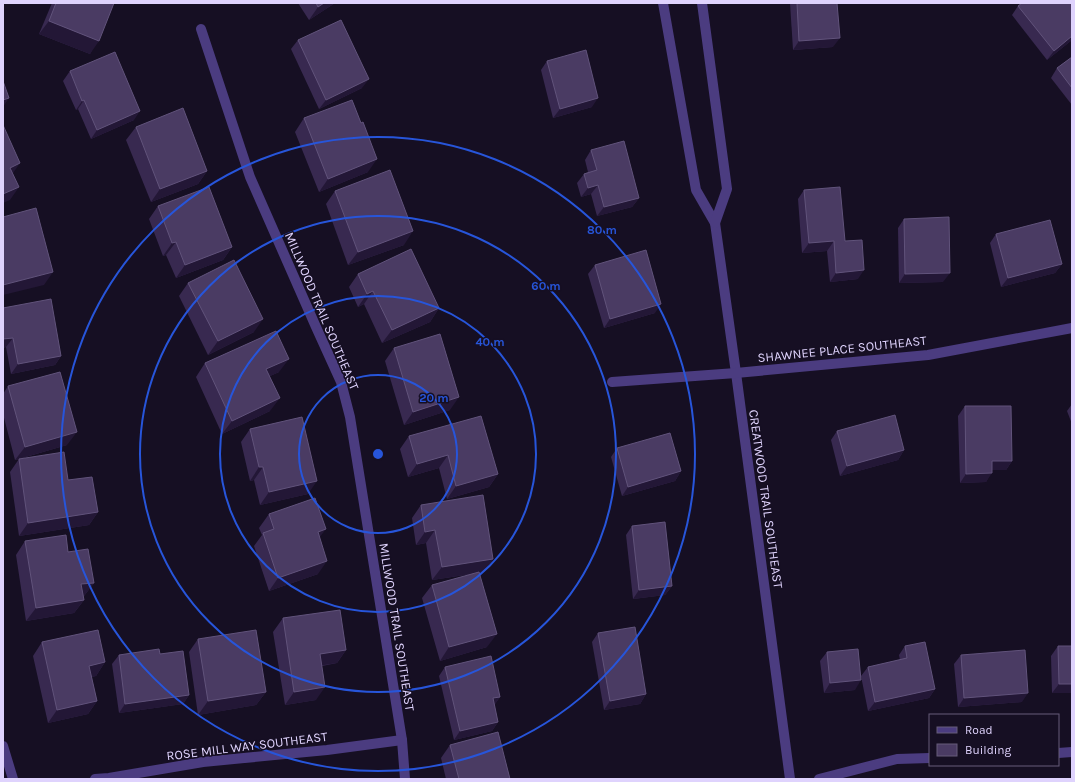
<svg xmlns="http://www.w3.org/2000/svg" width="1075" height="782" viewBox="0 0 1075 782" font-family="Karla,sans-serif">
  <rect width="100%" height="100%" fill="#160f23"/>
  <g fill="none" stroke-linecap="round" stroke-linejoin="round">
    <g stroke="#4b3c80" stroke-width="10">
      <polyline points="663,3 696,190 715,223 736,373 790,779"/>
      <polyline points="702,3 727,189 715,223"/>
      <polyline points="201,29 250,177 316,327 341,382 350,417 402,740 405,779"/>
      <polyline points="612,382 736,373 928,355 1072,328"/>
      <polyline points="3,746 13,779"/>
      <polyline points="1058,753 1072,752"/>
      <polyline points="95,779 109,778 203,762 327,750 402,740"/>
      <polyline points="819,779 897,759 930,758"/>
    </g>
  </g>
  <g fill="#382950">
    <polygon points="52,3 114,3 90,54 39,34"/>
    <polygon points="298,3 335,3 309,20"/>
    <polygon points="790,3 837,3 833,47 793,50"/>
    <polygon points="1072,3 1072,40 1047,60 1012,15 1018,6"/>
    <polygon points="298,40 362,88 319,109 291,49"/>
    <polygon points="1072,57 1072,105 1051,78 1057,68"/>
    <polygon points="547,61 592,107 553,118 541,70"/>
    <polygon points="70,71 134,120 91,139 78,109 76,110 63,81"/>
    <polygon points="304,118 368,172 319,192 295,132"/>
    <polygon points="136,127 207,171 198,184 151,202 126,140"/>
    <polygon points="591,150 639,198 632,207 597,216 591,194 581,197 577,183 584,174 588,172 585,160"/>
    <polygon points="804,190 845,241 858,279 830,282 827,251 802,253 798,199"/>
    <polygon points="335,191 404,245 348,265 326,204"/>
    <polygon points="158,206 232,247 223,260 176,278 166,255 163,256 149,219"/>
    <polygon points="904,219 943,282 899,283 898,228"/>
    <polygon points="996,234 1062,264 1055,273 1001,287 990,243"/>
    <polygon points="595,265 655,313 604,328 588,274"/>
    <polygon points="358,274 439,308 430,322 382,343 364,304 358,307 349,287"/>
    <polygon points="188,283 254,332 208,355 179,296"/>
    <polygon points="3,308 61,356 55,365 11,374 6,347 3,348"/>
    <polygon points="394,348 450,410 404,425 385,361"/>
    <polygon points="205,363 279,372 270,376 270,411 222,434 196,377"/>
    <polygon points="8,386 67,445 19,459 68,480 98,512 89,525 19,536 10,472 19,459 15,460 3,414 3,394"/>
    <polygon points="1072,404 1072,424 1067,411"/>
    <polygon points="965,406 1012,461 1006,470 992,470 986,482 960,483 958,416"/>
    <polygon points="250,429 308,494 260,505 254,480 250,481 241,442"/>
    <polygon points="837,431 904,450 898,460 840,476 831,440"/>
    <polygon points="409,436 498,474 489,487 447,499 439,468 408,477 400,449"/>
    <polygon points="617,448 681,471 675,481 622,496 611,457"/>
    <polygon points="421,505 493,559 484,572 479,573 487,647 440,661 422,598 432,585 472,574 432,580 426,543 416,545 412,518"/>
    <polygon points="269,514 318,574 269,591 254,546 262,535 259,528"/>
    <polygon points="632,526 672,586 665,595 633,599 626,535"/>
    <polygon points="25,541 68,552 94,583 84,596 83,596 84,600 74,613 26,621 16,555"/>
    <polygon points="283,618 346,650 337,663 322,666 316,700 285,705 273,632"/>
    <polygon points="598,633 646,694 640,704 604,710 592,642"/>
    <polygon points="198,639 266,692 256,705 198,715 189,652"/>
    <polygon points="42,642 105,662 96,676 91,677 97,701 88,714 48,723 33,656"/>
    <polygon points="905,646 935,689 929,698 868,711 861,676 868,667 900,660 899,655"/>
    <polygon points="1058,646 1072,646 1072,693 1052,693 1051,656"/>
    <polygon points="827,652 855,690 824,693 820,661"/>
    <polygon points="160,654 189,695 183,704 119,713 112,664 119,655"/>
    <polygon points="961,655 1022,702 958,707 954,664"/>
    <polygon points="445,667 500,697 494,705 498,722 492,731 454,740 439,676"/>
    <polygon points="450,745 510,779 446,779 441,758"/>
  </g>
  <g fill="#231736">
    <polygon points="324,3 335,3 309,20 318,7"/>
    <polygon points="49,21 99,41 90,54 39,34"/>
    <polygon points="1072,36 1072,40 1047,60 1054,51"/>
    <polygon points="840,38 833,47 793,50 799,41"/>
    <polygon points="369,79 362,88 319,109 326,100"/>
    <polygon points="9,98 3,107 3,100"/>
    <polygon points="598,98 592,107 553,118 560,109"/>
    <polygon points="84,100 78,109 76,110 82,101"/>
    <polygon points="140,111 134,120 91,139 97,130"/>
    <polygon points="377,159 368,172 319,192 328,179"/>
    <polygon points="20,163 11,176 10,168"/>
    <polygon points="207,171 198,184 151,202 160,189"/>
    <polygon points="598,185 591,194 581,197 588,188"/>
    <polygon points="19,187 10,200 3,203 3,194"/>
    <polygon points="639,198 632,207 597,216 604,207"/>
    <polygon points="413,231 404,245 348,265 358,252"/>
    <polygon points="834,241 827,251 802,253 809,243"/>
    <polygon points="176,242 166,255 163,256 172,243"/>
    <polygon points="232,247 223,260 176,278 185,265"/>
    <polygon points="1062,264 1055,273 1001,287 1008,278"/>
    <polygon points="864,270 858,279 830,282 836,273"/>
    <polygon points="53,272 44,285 3,295 3,285"/>
    <polygon points="950,273 943,282 899,283 905,274"/>
    <polygon points="373,291 364,304 358,307 367,294"/>
    <polygon points="661,304 655,313 604,328 610,319"/>
    <polygon points="439,308 430,322 382,343 392,330"/>
    <polygon points="263,319 254,332 208,355 218,341"/>
    <polygon points="13,338 6,347 3,348 3,339"/>
    <polygon points="61,356 55,365 11,374 18,364"/>
    <polygon points="289,359 279,372 257,382 266,369"/>
    <polygon points="459,397 450,410 404,425 413,412"/>
    <polygon points="280,398 270,411 222,434 232,421"/>
    <polygon points="77,432 67,445 15,460 25,447"/>
    <polygon points="904,450 898,460 840,476 847,466"/>
    <polygon points="448,455 439,468 408,477 417,464"/>
    <polygon points="992,461 1012,461 1006,470 986,470"/>
    <polygon points="259,467 263,467 254,480 250,481"/>
    <polygon points="681,471 675,481 622,496 628,487"/>
    <polygon points="992,473 986,482 960,483 966,474"/>
    <polygon points="498,474 489,487 447,499 456,486"/>
    <polygon points="317,481 308,494 260,505 269,492"/>
    <polygon points="98,512 89,525 19,536 28,523"/>
    <polygon points="326,529 316,542 318,532"/>
    <polygon points="435,530 426,543 416,545 425,532"/>
    <polygon points="493,559 484,572 432,580 442,567"/>
    <polygon points="327,561 318,574 269,591 278,578"/>
    <polygon points="94,583 84,596 72,597 81,584"/>
    <polygon points="672,586 665,595 633,599 639,590"/>
    <polygon points="84,600 74,613 26,621 36,608"/>
    <polygon points="497,634 487,647 440,661 449,647"/>
    <polygon points="346,650 337,663 311,667 320,654"/>
    <polygon points="105,662 96,676 80,679 89,666"/>
    <polygon points="861,680 855,690 824,693 830,683"/>
    <polygon points="1059,684 1072,684 1072,693 1052,693"/>
    <polygon points="325,687 316,700 285,705 294,692"/>
    <polygon points="935,689 929,698 868,711 875,702"/>
    <polygon points="266,692 256,705 198,715 208,701"/>
    <polygon points="1028,693 1022,702 958,707 964,698"/>
    <polygon points="646,694 640,704 604,710 610,701"/>
    <polygon points="189,695 183,704 119,713 125,704"/>
    <polygon points="500,697 494,706 493,698"/>
    <polygon points="97,701 88,714 48,723 57,710"/>
    <polygon points="498,722 492,731 454,740 460,731"/>
  </g>
  <g fill="#4a3b63" stroke="#61537b">
    <polygon points="56,3 114,3 99,41 49,21"/>
    <polygon points="316,3 324,3 318,7"/>
    <polygon points="797,3 837,3 840,38 799,41"/>
    <polygon points="1022,3 1072,3 1072,36 1054,51 1018,6"/>
    <polygon points="341,20 369,79 326,100 298,40"/>
    <polygon points="586,50 598,98 560,109 547,61"/>
    <polygon points="115,52 140,111 97,130 84,100 82,101 70,71"/>
    <polygon points="1072,57 1072,88 1057,68"/>
    <polygon points="3,81 9,98 3,100"/>
    <polygon points="352,100 361,123 363,122 377,159 328,179 304,118"/>
    <polygon points="183,108 207,171 160,189 136,127"/>
    <polygon points="3,125 20,163 10,168 19,187 3,194"/>
    <polygon points="624,141 639,198 604,207 598,185 588,188 584,174 597,170 591,150"/>
    <polygon points="390,170 413,231 358,252 335,191"/>
    <polygon points="209,187 232,247 185,265 176,242 172,243 158,206"/>
    <polygon points="840,187 845,241 862,240 864,270 836,273 834,241 809,243 804,190"/>
    <polygon points="36,208 53,272 3,285 3,217"/>
    <polygon points="949,217 950,273 905,274 904,219"/>
    <polygon points="1050,220 1062,264 1008,278 996,234"/>
    <polygon points="411,249 439,308 392,330 373,291 367,294 358,274"/>
    <polygon points="646,250 661,304 610,319 595,265"/>
    <polygon points="234,260 263,319 218,341 188,283"/>
    <polygon points="51,299 61,356 18,364 13,338 3,339 3,308"/>
    <polygon points="276,331 289,359 266,369 280,398 232,421 205,363"/>
    <polygon points="440,334 459,397 413,412 394,348"/>
    <polygon points="60,372 77,432 25,447 8,386"/>
    <polygon points="965,406 1011,406 1012,461 992,461 992,473 966,474"/>
    <polygon points="895,415 904,450 847,466 837,431"/>
    <polygon points="481,416 498,474 456,486 448,455 417,464 409,436"/>
    <polygon points="302,417 317,481 269,492 263,467 259,467 250,429"/>
    <polygon points="670,433 681,471 628,487 617,448"/>
    <polygon points="64,452 68,480 92,477 98,512 28,523 19,459"/>
    <polygon points="483,495 493,559 442,567 435,530 425,532 421,505"/>
    <polygon points="315,498 326,529 318,532 327,561 278,578 263,533 274,529 269,514"/>
    <polygon points="665,522 672,586 639,590 632,526"/>
    <polygon points="66,535 68,552 88,549 94,583 81,584 84,600 36,608 25,541"/>
    <polygon points="479,572 497,634 449,647 432,585"/>
    <polygon points="340,610 346,650 320,654 325,687 294,692 283,618"/>
    <polygon points="635,627 646,694 610,701 598,633"/>
    <polygon points="98,630 105,662 89,666 97,701 57,710 42,642"/>
    <polygon points="256,630 266,692 208,701 198,639"/>
    <polygon points="925,642 935,689 875,702 868,667 907,658 905,646"/>
    <polygon points="1058,646 1072,646 1072,684 1059,684"/>
    <polygon points="159,649 160,654 183,651 189,695 125,704 119,655"/>
    <polygon points="858,649 861,680 830,683 827,652"/>
    <polygon points="1025,650 1028,693 964,698 961,655"/>
    <polygon points="491,656 500,697 493,698 498,722 460,731 445,667"/>
    <polygon points="498,732 510,779 459,779 450,745"/>
  </g>
  <g fill="none" stroke="#2755da" stroke-width="2">
    <circle cx="378" cy="454" r="79"/>
    <circle cx="378" cy="454" r="158"/>
    <circle cx="378" cy="454" r="238"/>
    <circle cx="378" cy="454" r="317"/>
  </g>
  <g text-anchor="middle" dominant-baseline="central" stroke-width="3" stroke-linejoin="round" paint-order="stroke">
    <g font-size="13" fill="#dfd3fd" stroke="#160f23">
      <text transform="translate(322 311) rotate(67)">MILLWOOD TRAIL SOUTHEAST</text>
      <text transform="translate(842 349) rotate(-6)">SHAWNEE PLACE SOUTHEAST</text>
      <text transform="translate(766 499) rotate(82)">CREATWOOD TRAIL SOUTHEAST</text>
      <text transform="translate(397 627) rotate(81)">MILLWOOD TRAIL SOUTHEAST</text>
      <text transform="translate(247 746) rotate(-7)">ROSE MILL WAY SOUTHEAST</text>
    </g>
  </g>
  <circle cx="378" cy="454" r="6" fill="#2755da" stroke="#160f23" stroke-width="2"/>
  <g font-size="12" text-anchor="middle" font-weight="bold" fill="#2755da" stroke="#160f23" stroke-width="3" stroke-linejoin="round" paint-order="stroke">
    <text x="602" y="234">80 m</text>
    <text x="546" y="290">60 m</text>
    <text x="490" y="346">40 m</text>
    <text x="434" y="402">20 m</text>
  </g>
  <rect width="1075" height="782" fill="none" stroke="#dfd3fd" stroke-width="8"/>
  <rect x="929" y="714" width="130" height="52" fill="#160f23" stroke="#665d7a"/>
  <rect x="937" y="727" width="20" height="6" fill="#4b3c80" stroke="#665d7a"/>
  <text x="965" y="734" font-size="12" fill="#dfd3fd">Road</text>
  <rect x="937" y="744" width="20" height="12" fill="#4a3b63" stroke="#665d7a"/>
  <text x="965" y="754" font-size="12" fill="#dfd3fd">Building</text>
</svg>
